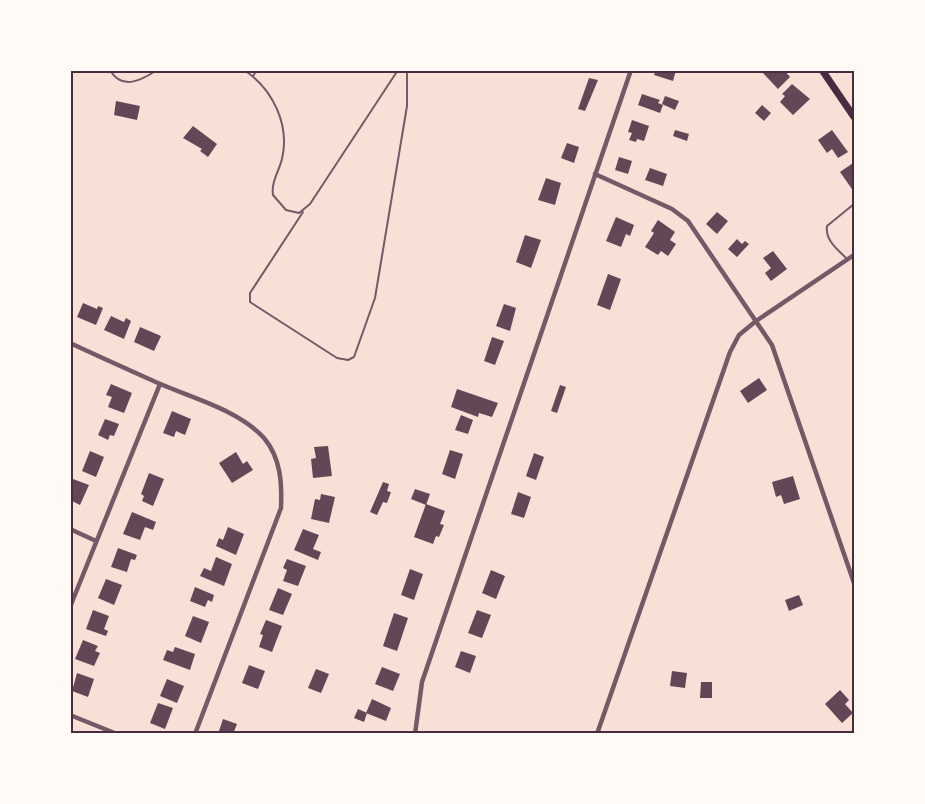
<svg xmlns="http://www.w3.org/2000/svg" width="925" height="804" viewBox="0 0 925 804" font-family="Rubik,sans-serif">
  <rect width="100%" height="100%" fill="#f7e1d7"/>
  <g fill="#644757">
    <polygon points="656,70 676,70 673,81 654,75"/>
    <polygon points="760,70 784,70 790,77 778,89"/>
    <polygon points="589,78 598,80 585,111 578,109"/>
    <polygon points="792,84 810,99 793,115 780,102 785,96 782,94"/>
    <polygon points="642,94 660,100 658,103 663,105 660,113 638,105"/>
    <polygon points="665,96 679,101 675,110 662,104"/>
    <polygon points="116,101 140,106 137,120 114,115"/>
    <polygon points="762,105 771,113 764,121 755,113"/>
    <polygon points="632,120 649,126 644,141 637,139 636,142 629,140 632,133 628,132"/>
    <polygon points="193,126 217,144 208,157 200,151 202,149 183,138"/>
    <polygon points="675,130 689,134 687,141 673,136"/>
    <polygon points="832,130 848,152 838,158 832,149 827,153 818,140"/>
    <polygon points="567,143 579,147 574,163 561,158"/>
    <polygon points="619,157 632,161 628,174 615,170"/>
    <polygon points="853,163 854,165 854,192 840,172"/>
    <polygon points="650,168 667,174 663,186 645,180"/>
    <polygon points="546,178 561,183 555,205 538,200"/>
    <polygon points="717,212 728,221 717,234 706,224"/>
    <polygon points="616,217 634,225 630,236 626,234 621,247 606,241"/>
    <polygon points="658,220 675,232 670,240 676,244 668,256 661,251 658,255 645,247 654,233 651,231"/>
    <polygon points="525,235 541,240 531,268 516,262"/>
    <polygon points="737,239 742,244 745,241 749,244 737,257 728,249"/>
    <polygon points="773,251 787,269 771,281 765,273 771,268 763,258"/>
    <polygon points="608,274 621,279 610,310 597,305"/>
    <polygon points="83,303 97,309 98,306 103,308 96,325 77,317"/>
    <polygon points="504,304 516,308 510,331 496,326"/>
    <polygon points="111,316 124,322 126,318 131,321 124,339 104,330"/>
    <polygon points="140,327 161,336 154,351 134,342"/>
    <polygon points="492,337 504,341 495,365 484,361"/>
    <polygon points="759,378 767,390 748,403 740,391"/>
    <polygon points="111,384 132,393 124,413 108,407 112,397 106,395"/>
    <polygon points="560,385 566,387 557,413 551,411"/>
    <polygon points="457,389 498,403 492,417 479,413 478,417 451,407"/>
    <polygon points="172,411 191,419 185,435 176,431 174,437 163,433"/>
    <polygon points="461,415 473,420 468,434 455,430"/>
    <polygon points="105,419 119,424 114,436 110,435 108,440 98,435"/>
    <polygon points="328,446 332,476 313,478 311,459 316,458 314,447"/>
    <polygon points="450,450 463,454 455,479 442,474"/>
    <polygon points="90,451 104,457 96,477 82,471"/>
    <polygon points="236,452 243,464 247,461 253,470 232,483 219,463"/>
    <polygon points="534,453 544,457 536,480 526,476"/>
    <polygon points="149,473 164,479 153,506 142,501 144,496 141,494"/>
    <polygon points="793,476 800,499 784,504 781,495 776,497 772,482"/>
    <polygon points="73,479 89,485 80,505 70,500 70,485"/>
    <polygon points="383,482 389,484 387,491 391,492 387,503 383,502 377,515 370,512"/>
    <polygon points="415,489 430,494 426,505 411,499"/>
    <polygon points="518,492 531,497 524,518 511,514"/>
    <polygon points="321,494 335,497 329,523 311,519 315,499 320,500"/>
    <polygon points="426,504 445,511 440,524 444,525 439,537 436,536 433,544 414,537"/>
    <polygon points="132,512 156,522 153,530 145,527 140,540 123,534"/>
    <polygon points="228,527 244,534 236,555 216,546 219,538 223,540"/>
    <polygon points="303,529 319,535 313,549 321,552 318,560 294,550"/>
    <polygon points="118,548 137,555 135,560 131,559 127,572 111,567"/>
    <polygon points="216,557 232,564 224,586 200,576 204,568 211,571"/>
    <polygon points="287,559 306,566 298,586 283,581 287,570 283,568"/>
    <polygon points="410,569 423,574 414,600 401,595"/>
    <polygon points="491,570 505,576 496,599 482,593"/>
    <polygon points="106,579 122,585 114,605 98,598"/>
    <polygon points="195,587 214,595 212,602 208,600 205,607 190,601"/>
    <polygon points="278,588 292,594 283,615 269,610"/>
    <polygon points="799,595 803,605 789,611 785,600"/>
    <polygon points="93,610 109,616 104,629 108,631 106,636 86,629"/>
    <polygon points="477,610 491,615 482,638 468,633"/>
    <polygon points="394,613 408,618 397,651 383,646"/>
    <polygon points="193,616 209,622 201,643 185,636"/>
    <polygon points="266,620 282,626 272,652 259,647 263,635 260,634"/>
    <polygon points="83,640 98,646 95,651 100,653 94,666 75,659"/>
    <polygon points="175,647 195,654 190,670 163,660 167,650 173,652"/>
    <polygon points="461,651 476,656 470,673 455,667"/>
    <polygon points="249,665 265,671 258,689 242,683"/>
    <polygon points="382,667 400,674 393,691 375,684"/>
    <polygon points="316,669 329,674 321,693 308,688"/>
    <polygon points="672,671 687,673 685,688 670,686"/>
    <polygon points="77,673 94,679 88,697 72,691"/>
    <polygon points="167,679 184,686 177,703 160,696"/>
    <polygon points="701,682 712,682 712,698 700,698"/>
    <polygon points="840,690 849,700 845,704 853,713 842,723 825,704"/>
    <polygon points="372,699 391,708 386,721 366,713"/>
    <polygon points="158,703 173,708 165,729 150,723"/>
    <polygon points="358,709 367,713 364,722 354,718"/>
    <polygon points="223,719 237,724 233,734 218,734"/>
  </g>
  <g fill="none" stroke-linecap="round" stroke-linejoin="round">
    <g stroke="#755966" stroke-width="2">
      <path d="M110,70C122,91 142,80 157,70"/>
      <path d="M244,70C273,89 290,125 282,159C279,171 271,182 273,195L286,210L299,213L310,204L398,70"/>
      <polyline points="253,76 257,70"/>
      <polyline points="303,212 250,293 250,302 337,358 348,360 354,357 375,298 407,106 407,70"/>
      <path d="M846,258C837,249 825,240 827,226L854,204"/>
    </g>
    <g stroke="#755966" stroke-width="4.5">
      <polyline points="595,174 672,209 688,221 772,345 854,583"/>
      <path d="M70,343C100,357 129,370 158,383C192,398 239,410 264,438C281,458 282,484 281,508L195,734"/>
      <polyline points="70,529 96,541"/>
      <polyline points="70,607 160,384"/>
      <polyline points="70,715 117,734"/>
      <polyline points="415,734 422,682 631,70"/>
      <polyline points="597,734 730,352 739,335 756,321 854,255"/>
    </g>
    <polyline stroke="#4a2c40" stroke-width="7" points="822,70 854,117"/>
  </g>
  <rect width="925" height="804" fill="none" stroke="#fffaf5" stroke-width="144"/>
  <rect x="72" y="72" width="781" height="660" fill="none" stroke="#4a2c40" stroke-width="2"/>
</svg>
